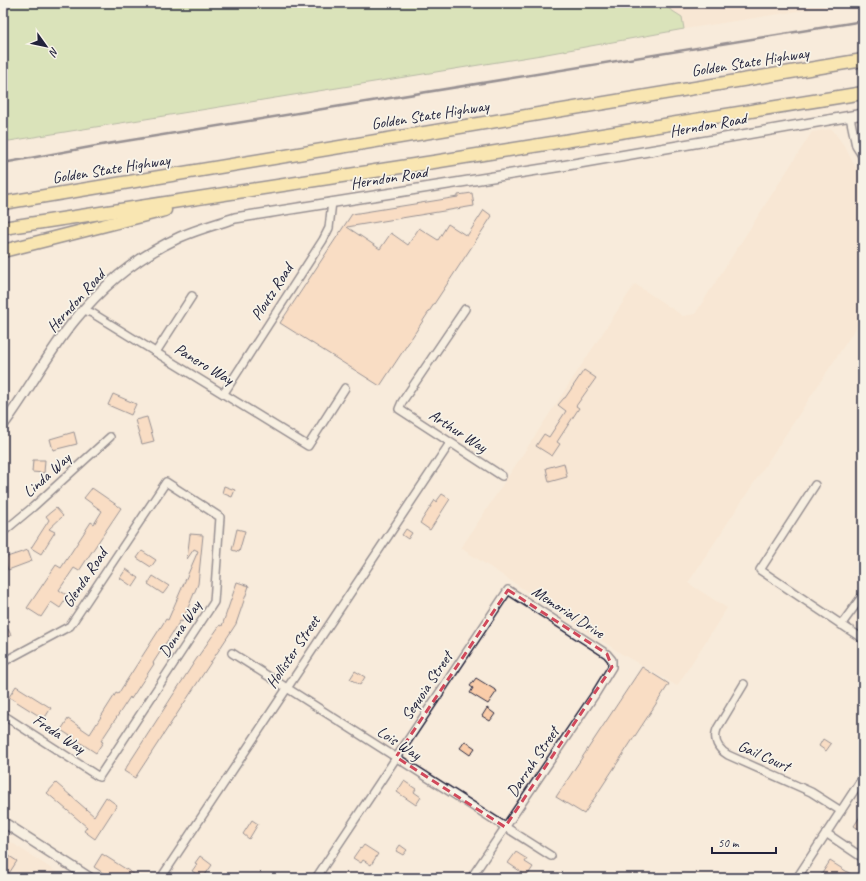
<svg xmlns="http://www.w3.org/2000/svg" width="866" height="881" viewBox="0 0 866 881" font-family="Caveat,sans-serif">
  <rect width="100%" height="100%" fill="#f8ebdb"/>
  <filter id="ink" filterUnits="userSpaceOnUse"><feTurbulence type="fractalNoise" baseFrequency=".025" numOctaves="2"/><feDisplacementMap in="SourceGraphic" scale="8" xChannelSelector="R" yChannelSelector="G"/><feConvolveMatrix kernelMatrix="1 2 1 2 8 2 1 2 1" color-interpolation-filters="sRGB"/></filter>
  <g filter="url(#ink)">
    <g fill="#f9e2cc">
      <polygon points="660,3 850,3 684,29 682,17"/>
      <polygon points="832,129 845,147 856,168 863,173 863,317 688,583 727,608 677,686 622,654 461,548 635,284 683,316 695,314 812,132"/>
      <polygon points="3,837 61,875 67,878 3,878"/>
    </g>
    <polygon fill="#b6d993" stroke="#6c7e67" points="12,3 660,3 682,17 684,29 541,55 3,142 3,17"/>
    <g fill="#facca9" stroke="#22223b">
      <polygon points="472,193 474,206 347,227 380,249 391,233 408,245 419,228 438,240 448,224 467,236 484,210 492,216 380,386 280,323 352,214 458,197 458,195"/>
      <polygon points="584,370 596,378 576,406 579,408 557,442 560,444 552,456 536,446 544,434 549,437 566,411 558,405 564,398 565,398"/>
      <polygon points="113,394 136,404 131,415 108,405"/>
      <polygon points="147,417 154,441 142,444 135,420"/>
      <polygon points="74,432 77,444 53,450 50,439"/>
      <polygon points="33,460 45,460 44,473 32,472"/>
      <polygon points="564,463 567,477 549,482 546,468"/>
      <polygon points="224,486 235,490 232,497 222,493"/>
      <polygon points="92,488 121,508 79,571 74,568 59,590 68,596 60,608 51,602 41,617 27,608 56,565 61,568 91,522 94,524 102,511 84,498"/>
      <polygon points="442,494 450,499 430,530 420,523 435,500 436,502"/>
      <polygon points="56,508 63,516 49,529 55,532 41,554 31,548 49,520 46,516"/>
      <polygon points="237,529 245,531 239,552 232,550"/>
      <polygon points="406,529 412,533 408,539 402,535"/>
      <polygon points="190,534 203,535 198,584 182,622 180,621 153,663 154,664 131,699 130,697 101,741 103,742 96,753 61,730 68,719 90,734 116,693 118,694 166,619 168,620 198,551 194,549 187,559"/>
      <polygon points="28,550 32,561 8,570 4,558"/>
      <polygon points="142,551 156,560 151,567 137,558"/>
      <polygon points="126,569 139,578 133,587 120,578"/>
      <polygon points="153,576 169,586 163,594 148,584"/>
      <polygon points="237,582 249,586 236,624 135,778 124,771 195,661 220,625 222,626"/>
      <polygon points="8,629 11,635 3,640 3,632"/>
      <polygon points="642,667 669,684 584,814 556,797"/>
      <polygon points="355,671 365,677 360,685 350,679"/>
      <polygon points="476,678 497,691 488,704 470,693 473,688 470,686"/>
      <polygon points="16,686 51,708 44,719 9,697"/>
      <polygon points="487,708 495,714 490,721 482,716"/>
      <polygon points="823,739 831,744 826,751 819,746"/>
      <polygon points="465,741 475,748 470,755 460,748"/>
      <polygon points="404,781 416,789 414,792 421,797 416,805 397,792"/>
      <polygon points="56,783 94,816 106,797 117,805 95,839 84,831 87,827 47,793"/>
      <polygon points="863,812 863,832 854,826"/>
      <polygon points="252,820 258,824 249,839 243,834"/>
      <polygon points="364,845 378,854 371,865 363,860 361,863 353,858 360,848 361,849"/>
      <polygon points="400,845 407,850 403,855 396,851"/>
      <polygon points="516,852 527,859 525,862 533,867 527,876 508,863"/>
      <polygon points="102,854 140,878 111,878 94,867"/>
      <polygon points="9,856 17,861 6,878 3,878 3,865"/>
      <polygon points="200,856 212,865 203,878 192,871 197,864 195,863"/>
      <polygon points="830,861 857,878 819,878"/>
    </g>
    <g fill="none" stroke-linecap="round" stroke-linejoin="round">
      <g stroke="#22223b" stroke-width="10">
        <g id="street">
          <polyline points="850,117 856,146 863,157"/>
          <polyline points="465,309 402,402 399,409 502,476"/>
          <polyline points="84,310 92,313 308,446 345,388"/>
          <polyline points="156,352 192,296"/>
          <polyline points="224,393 323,240 329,228 332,202"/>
          <polyline points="815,485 760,570 863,639"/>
          <polyline points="3,532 33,507 110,437"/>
          <polyline points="841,625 863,595"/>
          <polyline points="232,653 551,856"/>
          <polyline points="3,662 70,626 166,482 220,517 214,602 99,777 3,715"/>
          <path d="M744,684L717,729C713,740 718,749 728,755L811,792L841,811"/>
          <polyline points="826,833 863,858"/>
          <polyline points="161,878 450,443"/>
          <polyline points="316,878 508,590 607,654 612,660 612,667 596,693 471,878"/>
          <polyline points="797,878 863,777"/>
        </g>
      </g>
      <g stroke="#22223b" stroke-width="12">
        <g id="secondary">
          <path d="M3,425C28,392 47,354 74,321C102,286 139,256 180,237C198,229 217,224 235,218L562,166L863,114"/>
          <polyline points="3,822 90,878"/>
        </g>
      </g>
      <g stroke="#22223b" stroke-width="15">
        <g id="highway">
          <polyline points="3,203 863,60"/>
          <polyline points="3,228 440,161 863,93"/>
          <polyline points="3,251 165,210"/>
        </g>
      </g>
      <use href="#street" stroke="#f7f3e8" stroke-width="7"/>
      <use href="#secondary" stroke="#f7f3e8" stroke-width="9"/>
      <use href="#highway" stroke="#fbe080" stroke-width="12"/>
      <polyline stroke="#22223b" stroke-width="2.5" points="3,163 107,144 863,21"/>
    </g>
  </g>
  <path d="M0 0H866V881H0ZM508,590L607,654L612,667L505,827L396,757Z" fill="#f8ebdb" fill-opacity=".55" fill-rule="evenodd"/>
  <path fill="none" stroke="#d1495b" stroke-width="3" stroke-dasharray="8 5" stroke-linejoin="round" d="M508,590L607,654L612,667L505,827L396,757Z"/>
  <g text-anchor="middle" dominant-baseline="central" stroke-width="3.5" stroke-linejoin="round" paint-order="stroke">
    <g font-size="16" fill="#22223b" stroke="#f7f3e8">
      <text transform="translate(750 62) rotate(-9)">Golden State Highway</text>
      <text transform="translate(430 115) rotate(-9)">Golden State Highway</text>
      <text transform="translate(708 125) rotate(-10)">Herndon Road</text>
      <text transform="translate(111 169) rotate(-9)">Golden State Highway</text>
      <text transform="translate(389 178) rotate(-9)">Herndon Road</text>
      <text transform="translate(272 292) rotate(-57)">Ploutz Road</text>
      <text transform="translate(76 301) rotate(-48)">Herndon Road</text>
      <text transform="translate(204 364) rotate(31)">Panero Way</text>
      <text transform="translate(458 431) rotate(33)">Arthur Way</text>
      <text transform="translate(47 475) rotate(-42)">Linda Way</text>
      <text transform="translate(85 578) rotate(-56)">Glenda Road</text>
      <text transform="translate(568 612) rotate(33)">Memorial Drive</text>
      <text transform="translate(180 629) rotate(-57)">Donna Way</text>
      <text transform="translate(293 652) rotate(-56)">Hollister Street</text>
      <text transform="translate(427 686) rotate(-56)">Sequoia Street</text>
      <text transform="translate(59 734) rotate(33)">Freda Way</text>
      <text transform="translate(399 743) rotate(33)">Lois Way</text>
      <text transform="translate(764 756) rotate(24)">Gail Court</text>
      <text transform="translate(533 762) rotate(-56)">Darrah Street</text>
    </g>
  </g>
  <rect width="866" height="881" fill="none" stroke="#f7f3e8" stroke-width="16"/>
  <rect x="8" y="8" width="850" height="865" fill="none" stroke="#22223b" stroke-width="1.5" filter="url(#ink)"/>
  <g transform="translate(46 46) rotate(123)" stroke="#f7f3e8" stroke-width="3" paint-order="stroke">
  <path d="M0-3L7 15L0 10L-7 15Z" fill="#22223b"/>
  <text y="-6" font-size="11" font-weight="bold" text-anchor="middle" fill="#22223b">N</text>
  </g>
  <path d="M712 847v6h64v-6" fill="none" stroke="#22223b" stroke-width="2"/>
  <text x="718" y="847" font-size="12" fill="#22223b" stroke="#f7f3e8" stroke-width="3" paint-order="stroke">50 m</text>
</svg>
